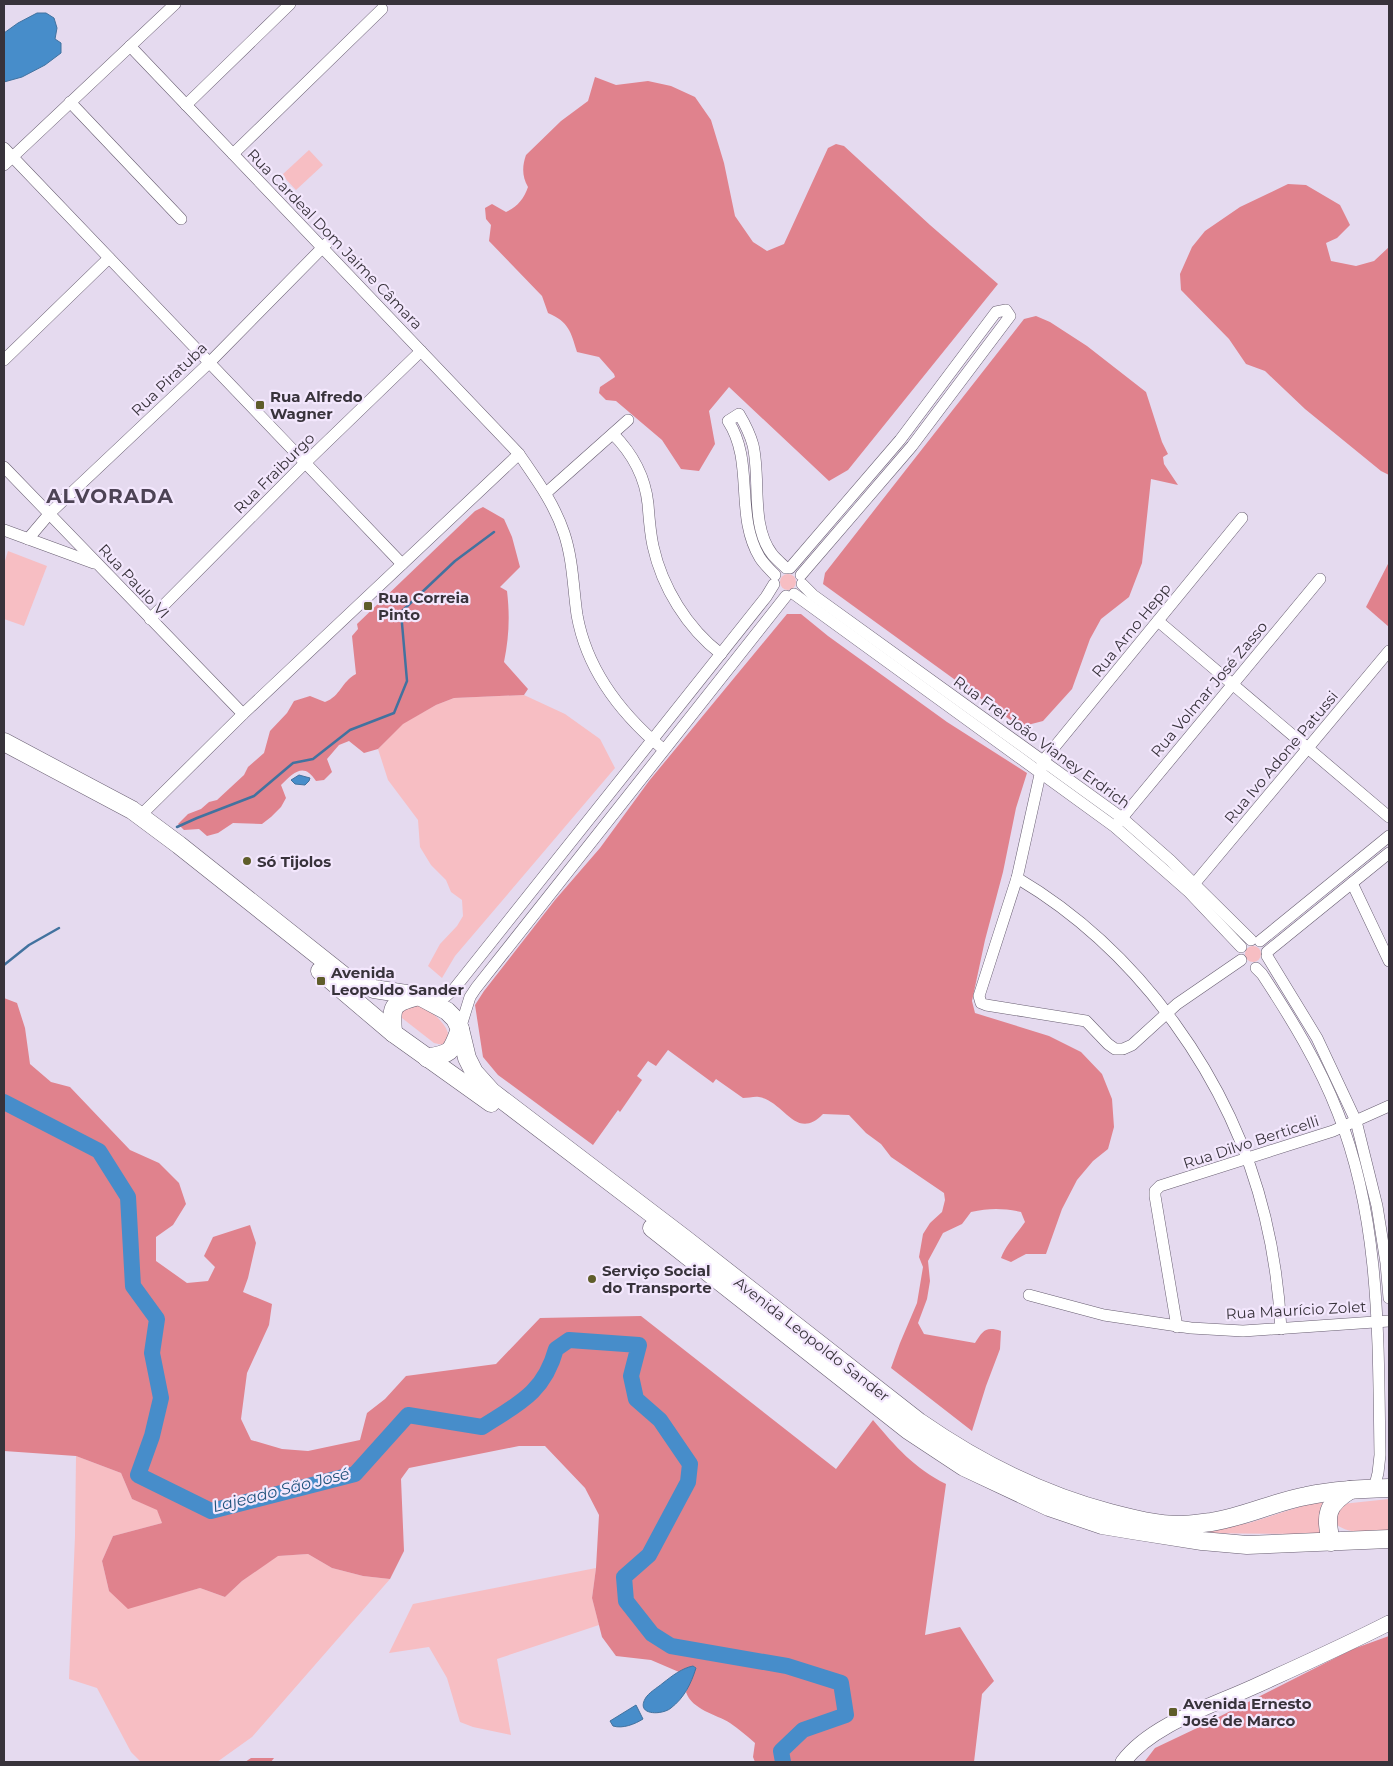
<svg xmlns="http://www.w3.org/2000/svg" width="1393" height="1766" viewBox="0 0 1393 1766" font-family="Montserrat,sans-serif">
  <rect width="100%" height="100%" fill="#e5daef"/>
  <g fill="#f7bec3">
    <polygon points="309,150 323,165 296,190 282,175"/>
    <polygon points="8,551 47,566 24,626 4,619 4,564"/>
    <circle cx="788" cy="582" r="8"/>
    <polygon points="524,695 565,714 600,739 615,768 455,956 442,978 428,966 440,944 457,926 463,916 462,900 451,892 446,880 431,865 420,847 418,820 388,780 378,749 402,724 436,705 454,698"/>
    <circle cx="1253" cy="954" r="8"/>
    <path d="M419,1004C430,1010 460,1032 443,1045L434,1043L402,1018L399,1013L401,1010Z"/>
    <polygon points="76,1456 121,1473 132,1499 157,1509 162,1523 113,1536 102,1561 109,1591 167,1597 200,1588 225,1597 242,1581 277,1556 308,1554 332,1568 363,1576 390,1579 252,1737 217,1762 141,1762 131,1752 97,1688 69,1679 75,1536"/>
    <path d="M1324,1499C1319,1510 1318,1523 1323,1534L1181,1533L1249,1523Z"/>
    <path d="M1389,1499V1530C1371,1531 1350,1536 1336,1524V1511L1342,1504Z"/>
    <polygon points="596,1568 592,1598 599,1625 497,1659 511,1735 473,1727 460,1722 447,1678 429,1647 389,1653 413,1604"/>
  </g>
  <g fill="#e0828d">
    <path d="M595,77L616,85L648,81L671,86L695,97L711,120L724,163L735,216L753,242L767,251L784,244L828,148L836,144L844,146L930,225L998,284L848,470L829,481L729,387L709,411L715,444L699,471L681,469L662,440L616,401L606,400L599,393L600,387L615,377L614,374L599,357L577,352C571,332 569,322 548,313L542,296L489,241L491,225L486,219L485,208L492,204L506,212C517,207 524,199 528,187C522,177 522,166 526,155L561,121L588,101Z"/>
    <polygon points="1288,184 1306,185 1340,205 1350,225 1337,238 1326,243 1331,261 1356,266 1374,261 1389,247 1389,475 1381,471 1305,409 1265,371 1246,364 1229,339 1181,290 1180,274 1192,247 1205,231 1240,207"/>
    <polygon points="1036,316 1050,322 1087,346 1146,392 1162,442 1168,454 1163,457 1164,464 1178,485 1151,479 1142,563 1129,597 1101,619 1090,639 1072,689 1043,721 1020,727 823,584 825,573 1024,319"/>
    <path d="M483,507L504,519L512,537L520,567L500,587L507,591C510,616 509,638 504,662L528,689L524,695L454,698L436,705L403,724L378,749L364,753L349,741L339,745L327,759L332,772L324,780L316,781C304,762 294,772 281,785L286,798L281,807L271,817L262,824L233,823L218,833L207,836L199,829L184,830L178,824L188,814L201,809L209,802L217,800L244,775L248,767L264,753L270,731L287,713L294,701L310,696L325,702C341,696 341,682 356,674L352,636L358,629L357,624L475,511Z"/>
    <polygon points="1389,562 1389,627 1366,607"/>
    <path d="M787,614H801L828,636L947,722L1027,773L1016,808L1003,872L985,940L972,1001L975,1013L1049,1036L1081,1052L1102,1074L1112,1099L1114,1127L1108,1149L1093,1161L1077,1180L1062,1209L1046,1254H1026L1011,1262L1001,1258C1006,1244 1017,1234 1025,1222L1021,1212C1003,1208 989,1208 971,1212L962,1224L943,1233L935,1248L928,1261L930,1281L927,1299L918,1323L924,1334L975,1343C983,1331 985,1326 1001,1331L1000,1349L986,1386L972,1431L891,1368L900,1343L917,1303L923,1267L919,1257L923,1234L930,1223L942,1212L945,1200L944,1193L891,1157L881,1144L866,1133L849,1115L823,1114C796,1142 784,1101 759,1097C755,1096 748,1098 743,1098L716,1079L713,1083L668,1050L656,1066L648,1061L637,1076L642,1080L620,1112L618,1110L593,1145L498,1075L483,1057L475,1005L484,991L555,900L600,848L649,781Z"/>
    <path d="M4,998L17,1003L25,1028L30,1064L51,1082L70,1087L130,1150L159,1163L179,1183L186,1204L173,1225L156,1237V1261L187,1283L208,1281L215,1267L204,1256L213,1237L250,1225L256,1243L248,1278L243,1292L272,1304L269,1325L247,1373L241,1419L251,1440L282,1449L308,1451L360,1440L367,1413L385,1399L406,1376L496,1364L540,1318L641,1316L836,1469L873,1420C896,1447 914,1468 946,1484L925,1635L960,1627L994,1681L982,1694L974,1762H755L753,1757L755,1743C747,1736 739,1729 730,1723C716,1714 692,1710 686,1692L696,1668L693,1666L686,1668L679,1672L651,1660L616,1656L602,1637L592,1598L596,1568L599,1515L585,1488L545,1446H519L409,1468L401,1479L404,1551L390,1579L363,1576L332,1568L308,1554L278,1556L242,1581L225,1597L200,1588L128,1609L109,1591L102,1561L113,1536L162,1523L157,1510L132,1499L121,1473L76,1456L4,1451Z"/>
    <polygon points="1389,1636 1389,1762 1146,1762 1145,1761 1155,1748 1195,1729 1353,1649"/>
    <polygon points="251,1758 274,1758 271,1762 245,1762"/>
  </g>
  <g fill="#478dca" stroke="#42729f">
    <polygon points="37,13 46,13 54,18 57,28 55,39 61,43 61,53 45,65 22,77 4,82 4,33 18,23"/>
    <polygon points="299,775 310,778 309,781 305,785 295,784 291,780"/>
    <path d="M693,1666L696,1668C691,1684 684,1698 671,1708C663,1715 636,1716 645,1699C648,1693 657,1688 663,1683C672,1676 682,1668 693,1666Z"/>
    <path d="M636,1705L643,1719C635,1724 623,1729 613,1726L610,1721Z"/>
  </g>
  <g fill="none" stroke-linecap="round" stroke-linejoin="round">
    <g stroke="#42729f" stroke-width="2.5">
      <polyline points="177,827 197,818 254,796 293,763 313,759 350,730 394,713 407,681 401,612 455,561 494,532"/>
      <polyline points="4,965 29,945 59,928"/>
    </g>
    <path stroke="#478dca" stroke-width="16" d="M4,1102L99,1151L128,1197L133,1286L157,1319L152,1353L161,1398L152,1436L138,1475L211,1511L355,1474L408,1415L482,1427C518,1404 544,1393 556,1349L569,1340L639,1345L631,1376L636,1399L660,1420L690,1464L688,1482L649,1555L624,1577L626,1601L652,1634L671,1646L787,1666L841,1683L846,1715L803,1730L781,1751L783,1762"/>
    <g stroke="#685e71" stroke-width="12">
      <g id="minor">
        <path d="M130,46L519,454C536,479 554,503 564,533C573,560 573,587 577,615C587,671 621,714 663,749"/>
        <polyline points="70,102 181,219"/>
        <polyline points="186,105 290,4"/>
        <polyline points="4,148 402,564"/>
        <polyline points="233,154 382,9"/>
        <polyline points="4,165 175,4"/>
        <polyline points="4,360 109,258"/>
        <path d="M613,434C632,453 645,476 648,504C649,518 650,532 653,546C662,587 687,628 721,654"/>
        <polyline points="4,467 243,714"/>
        <polyline points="546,493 628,420"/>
        <polyline points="4,530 94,563"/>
        <polyline points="28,539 50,513 209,363 330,240"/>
        <polyline points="790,568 900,440 996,312 1006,310 1010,316 912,446 801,575"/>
        <path d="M775,575C770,570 764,564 760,558C734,515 755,462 728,421L739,414C745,424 750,434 753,445C761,479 750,525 772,554C776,559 781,563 786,568"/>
        <polyline points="802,584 813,595 1122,818 1171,861 1251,940"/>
        <polyline points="794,594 1115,827 1188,891 1241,947"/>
        <polyline points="150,619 305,463 421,351"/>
        <polyline points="1158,621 1389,817"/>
        <polyline points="140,816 243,714 519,454"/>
        <polyline points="1117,824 1320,579"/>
        <path d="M1017,878C1139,950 1232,1080 1265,1217C1274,1254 1279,1291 1281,1329"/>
        <polyline points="1195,883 1389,651"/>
        <polyline points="1352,883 1389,961"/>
        <polyline points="1260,941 1389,836"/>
        <polyline points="1267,952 1389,853"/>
        <polyline points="1267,956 1317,1038 1356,1121 1377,1206 1386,1263 1389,1298"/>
        <polyline points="1241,960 1177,1004 1132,1045 1123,1049 1115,1049 1108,1044 1086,1021 986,1005 981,1003 979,996 1017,878 1043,761 1242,518"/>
        <path d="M1256,968L1262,974C1291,1018 1319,1064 1338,1113C1381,1221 1378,1341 1380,1455L1378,1473L1374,1489"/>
        <polyline points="433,1002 446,996 454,989 766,597 774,584"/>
        <polyline points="460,1029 470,997 476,988 786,596"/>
        <polyline points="1029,1295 1104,1315 1191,1328 1243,1331 1389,1321"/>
        <polyline points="1177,1327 1155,1196 1155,1191 1160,1186 1333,1131 1389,1106"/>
      </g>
    </g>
    <g stroke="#685e71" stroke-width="16">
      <path id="major" d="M1123,1762C1151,1725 1209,1707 1251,1688C1297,1667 1344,1646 1389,1623"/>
    </g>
    <g stroke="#685e71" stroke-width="19">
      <g id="highway">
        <path d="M4,742L132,810L179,845L344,976L374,989L419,996L447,1011L455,1019L460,1029L467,1058L474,1072L492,1092L685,1239L919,1422C978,1463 1041,1495 1110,1513C1133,1519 1157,1525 1181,1525C1191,1525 1201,1523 1211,1522C1244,1517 1274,1502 1306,1496C1334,1490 1361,1489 1389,1488"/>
        <polyline points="320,971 393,1033 491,1103"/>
        <path d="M393,1033C391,1006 391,1003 419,996"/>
        <path d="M427,1058C452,1053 451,1053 460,1029"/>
        <polyline points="652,1228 908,1430 964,1467 1049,1507 1102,1525 1132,1530 1202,1541 1247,1545 1389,1539"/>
        <path d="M1331,1542C1325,1515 1326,1505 1350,1490"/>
      </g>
    </g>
    <use href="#minor" stroke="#fff" stroke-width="11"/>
    <use href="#major" stroke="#fff" stroke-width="15"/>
    <use href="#highway" stroke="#fff" stroke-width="18"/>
  </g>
  <g fill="#5f5d2a" stroke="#f3e7fd" stroke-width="2">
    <rect x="255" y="400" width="10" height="10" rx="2.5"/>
    <rect x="363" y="601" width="10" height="10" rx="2.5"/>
    <circle cx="247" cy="861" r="5"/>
    <rect x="316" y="976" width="10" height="10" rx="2.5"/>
    <circle cx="592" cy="1279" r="5"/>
    <rect x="1168" y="1707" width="10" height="10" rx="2.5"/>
  </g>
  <g text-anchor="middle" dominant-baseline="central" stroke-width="4.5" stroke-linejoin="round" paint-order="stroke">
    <g font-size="15" fill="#38333b" stroke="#f3e7fd">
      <text transform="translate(335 239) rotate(46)">Rua Cardeal Dom Jaime Câmara</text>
      <text transform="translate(169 379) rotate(-44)">Rua Piratuba</text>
      <text transform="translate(274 473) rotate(-45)">Rua Fraiburgo</text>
      <text transform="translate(134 581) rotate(47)">Rua Paulo VI</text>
      <text transform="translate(1131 630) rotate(-51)">Rua Arno Hepp</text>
      <text transform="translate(1209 689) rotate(-50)">Rua Volmar José Zasso</text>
      <text transform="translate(1042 742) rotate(36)">Rua Frei João Vianey Erdrich</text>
      <text transform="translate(1281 757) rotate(-50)">Rua Ivo Adone Patussi</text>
      <text transform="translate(1251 1142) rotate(-18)">Rua Dilvo Berticelli</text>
      <text transform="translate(1296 1310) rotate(-3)">Rua Maurício Zolet</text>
      <text transform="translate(812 1339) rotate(38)">Avenida Leopoldo Sander</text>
    </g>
    <g font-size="15" font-weight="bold" fill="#38333b" stroke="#f3e7fd" text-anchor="start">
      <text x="270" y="396">Rua Alfredo<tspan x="270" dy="17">Wagner</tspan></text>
      <text x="378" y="597">Rua Correia<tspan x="378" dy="17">Pinto</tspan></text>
      <text x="257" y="861">Só Tijolos</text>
      <text x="331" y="972">Avenida<tspan x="331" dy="17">Leopoldo Sander</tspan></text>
      <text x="602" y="1270">Serviço Social<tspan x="602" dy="17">do Transporte</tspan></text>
      <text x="1183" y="1703">Avenida Ernesto<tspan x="1183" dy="17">José de Marco</tspan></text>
    </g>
    <g font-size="16" font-style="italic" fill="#20537c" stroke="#f3e7fd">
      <text transform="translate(281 1490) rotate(-14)">Lajeado São José</text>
    </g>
    <g font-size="20" font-weight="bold" letter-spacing="1" fill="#4d4355" stroke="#f3e7fd">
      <text x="110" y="496">ALVORADA</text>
    </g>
  </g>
  <rect width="1393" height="1766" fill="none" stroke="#38333b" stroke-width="10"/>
</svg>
